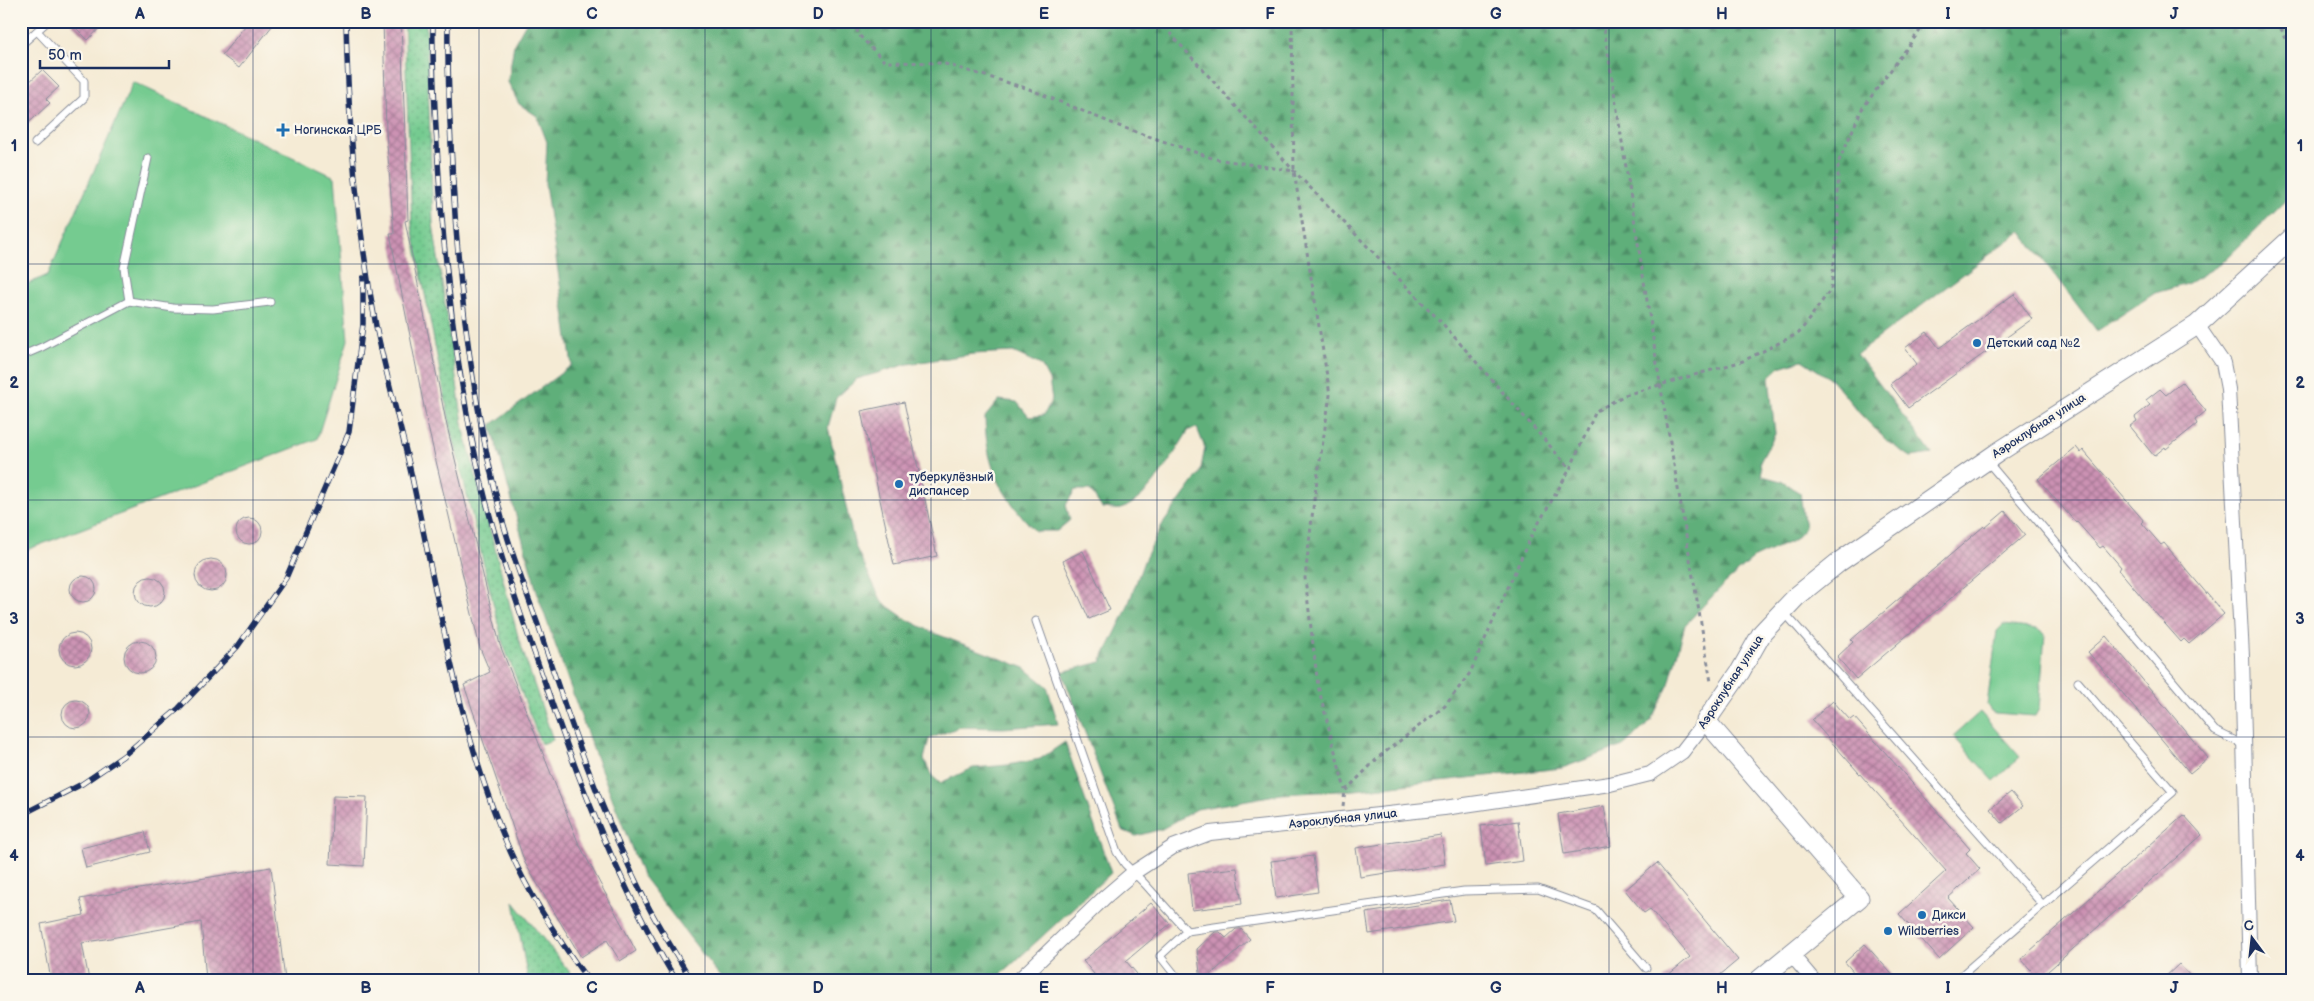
<svg xmlns="http://www.w3.org/2000/svg" width="2314" height="1001" viewBox="0 0 2314 1001" font-family="'Balsamiq Sans',sans-serif">
  <defs>
    <pattern id="grass-dots" width="8" height="8" patternUnits="userSpaceOnUse" patternTransform="scale(1.25)"><rect width="8" height="8" fill="#74cb90"/><path d="M2 2h.1M6 6h.1" fill="none" stroke="#5ea579" stroke-width="1.8" stroke-linecap="round"/></pattern>
    <pattern id="forest-firs" width="22" height="20" patternUnits="userSpaceOnUse" patternTransform="scale(1.25)"><rect width="22" height="20" fill="#5faf7a"/><path d="M5 1l3.5 6h-7zM16 11l3.5 6h-7z" fill="#4e8f67"/></pattern>
    <pattern id="building-cross-hatch" width="8" height="8" patternUnits="userSpaceOnUse" patternTransform="scale(1.25)"><rect width="8" height="8" fill="#cc92b3"/><path d="M0 0l8 8M0 8l8-8" fill="none" stroke="#a57895"/></pattern>
  </defs>
  <rect width="100%" height="100%" fill="#fbf7ec"/>
  <filter id="ink" filterUnits="userSpaceOnUse"><feTurbulence type="fractalNoise" baseFrequency=".02" numOctaves="2"/><feDisplacementMap in="SourceGraphic" scale="10" xChannelSelector="R" yChannelSelector="G"/><feConvolveMatrix kernelMatrix="1 2 1 2 8 2 1 2 1" color-interpolation-filters="sRGB"/></filter>
  <filter id="wash" filterUnits="userSpaceOnUse"><feTurbulence type="fractalNoise" baseFrequency=".0096" numOctaves="4" result="noise"/><feDisplacementMap in="SourceGraphic" scale="20" xChannelSelector="R" yChannelSelector="G"/><feGaussianBlur stdDeviation="1.12" result="paint"/><feColorMatrix in="noise" values="0 0 0 0 0 0 0 0 0 0 0 0 0 0 0 0 0 1.4 0 .05"/><feComposite in="paint" operator="in"/></filter>
  <g filter="url(#wash)">
    <rect width="100%" height="100%" fill="#f5ebd5"/>
    <g fill="url(#grass-dots)" stroke="#487d77">
      <polygon points="404,21 426,21 433,224 464,430 519,640 553,740 541,744 503,644 451,429 412,227"/>
      <polygon points="514,902 576,980 528,980"/>
    </g>
    <path fill="url(#forest-firs)" stroke="#3d6f6c" d="M527,21H2293V193L2221,264L2187,284L2155,293L2097,331L2021,231L1857,354L1932,454L1911,457L1888,442L1861,415L1832,380L1802,360L1780,367L1769,377L1775,434L1760,462L1762,476L1781,481L1800,493L1805,528L1794,540L1754,558L1723,585L1685,625L1669,684L1650,722L1623,746L1562,768L1355,790L1281,794L1197,809L1162,829L1136,836L1122,830L1062,672L1101,662L1126,611L1144,561L1162,525L1200,473L1205,448L1197,428L1189,430C1173,454 1150,499 1121,509C1116,510 1108,508 1102,508L1090,490H1075L1066,505L1070,520L1057,531H1035C1001,494 986,468 985,417L999,400L1017,402L1029,417L1044,415L1052,399L1049,380L1041,365L1013,352L973,354L908,364L857,379L836,398L828,427L855,546L882,602L906,619L934,633L1025,668L1047,686L1058,724L1003,728L959,727L929,739L924,759L932,776L940,783L973,768L1008,765L1040,759L1065,742L1111,873L995,980H725L717,973L642,875L588,736L539,599L491,425L572,365L545,184L547,142L537,116L519,104L508,82L514,44Z"/>
    <g fill="#74cb90" stroke="#487d77">
      <polygon points="133,82 335,177 348,340 317,439 21,552 21,287 48,275"/>
      <polygon points="2003,625 2038,629 2045,634 2039,709 2035,716 1995,713 1991,711 1987,705 1997,631"/>
      <polygon points="1980,712 2020,757 1994,781 1953,736"/>
    </g>
    <g id="blocks">
      <g fill="url(#building-cross-hatch)">
        <polygon points="69,21 106,21 88,40"/>
        <polygon points="249,21 276,21 239,68 222,55"/>
        <polygon points="383,21 401,21 408,220 405,221 447,426 500,645 578,842 636,951 620,961 607,940 581,957 525,863 464,685 490,672 480,648 428,427 390,234 394,234 386,131"/>
        <polygon points="42,70 59,87 46,99 50,103 21,130 21,75 28,83"/>
        <polygon points="2014,294 2032,319 1908,408 1890,384 1917,364 1905,348 1927,332 1939,348"/>
        <polygon points="2182,382 2206,411 2195,420 2197,424 2166,449 2165,447 2154,456 2130,426 2137,421 2135,417 2150,405 2146,400 2160,389 2166,395"/>
        <polygon points="904,402 937,556 894,565 861,411"/>
        <polygon points="2076,447 2081,453 2083,450 2144,521 2142,523 2161,545 2164,543 2224,614 2189,644 2184,639 2181,642 2158,616 2119,570 2121,567 2103,546 2100,548 2077,522 2076,523 2038,479"/>
        <polygon points="2005,511 2025,535 1856,679 1837,657 1853,642 1851,640 1984,526 1985,528"/>
        <circle cx="249" cy="531" r="13"/>
        <polygon points="1083,551 1110,610 1089,619 1063,561"/>
        <circle cx="211" cy="575" r="16"/>
        <circle cx="83" cy="589" r="13"/>
        <circle cx="150" cy="592" r="15"/>
        <circle cx="75" cy="649" r="16"/>
        <polygon points="2106,636 2208,758 2190,773 2088,652"/>
        <circle cx="140" cy="657" r="16"/>
        <circle cx="76" cy="714" r="14"/>
        <polygon points="1833,701 1850,720 1854,717 1970,849 1966,853 1980,869 1948,898 1974,927 1939,959 1899,914 1946,871 1812,720"/>
        <polygon points="2011,792 2023,806 2002,823 1990,809"/>
        <polygon points="333,796 367,797 364,866 330,864"/>
        <polygon points="1604,806 1611,846 1564,854 1558,814"/>
        <polygon points="2184,815 2202,835 2039,979 2021,959"/>
        <polygon points="1518,821 1523,861 1486,866 1481,826"/>
        <polygon points="145,832 150,852 86,868 81,848"/>
        <polygon points="1441,835 1445,864 1360,877 1356,848"/>
        <polygon points="1313,856 1318,892 1276,898 1271,861"/>
        <polygon points="1657,863 1738,960 1714,980 1662,980 1690,957 1650,909 1644,913 1625,890"/>
        <polygon points="271,867 285,980 206,980 201,922 82,943 89,980 51,980 41,924 84,915 80,899"/>
        <polygon points="1237,868 1242,904 1192,910 1188,873"/>
        <polygon points="1450,900 1454,921 1369,934 1366,913"/>
        <polygon points="1151,903 1170,924 1126,961 1142,980 1099,980 1083,961"/>
        <polygon points="1236,929 1241,929 1250,939 1205,980 1201,980 1197,949 1215,932 1220,932 1226,938"/>
        <polygon points="1865,944 1897,980 1860,980 1845,962"/>
        <polygon points="2179,964 2194,980 2162,980"/>
      </g>
    </g>
  </g>
  <g filter="url(#ink)">
    <use href="#blocks" fill-opacity="0" stroke="#888d9a" stroke-width="1"/>
    <g fill="none" stroke-linecap="round" stroke-linejoin="round">
      <g stroke="#888d9a" stroke-width="9">
        <g id="lane">
          <polyline points="21,45 48,21"/>
          <polyline points="35,143 84,98 84,81 37,31"/>
          <polyline points="129,301 124,268 148,158"/>
          <polyline points="21,356 42,347 129,301 173,308 213,309 270,302"/>
          <polyline points="1987,461 2215,731 2244,745"/>
          <polyline points="1783,611 2043,905"/>
          <polyline points="1036,621 1117,852 1125,864 1145,884 1187,931 1160,956 1179,980"/>
          <polyline points="1187,931 1464,891 1538,889 1596,910 1646,968"/>
          <polyline points="1956,980 2173,792 2078,682"/>
        </g>
      </g>
      <g stroke="#888d9a" stroke-width="16">
        <g id="street">
          <polyline points="2197,325 2223,363 2228,389 2242,656 2250,980"/>
          <polyline points="1790,953 1813,980"/>
          <polyline points="1019,980 1105,897 1133,873 1173,847 1210,833 1444,808 1610,784 1650,774 1682,752 1706,721"/>
        </g>
      </g>
      <g stroke="#888d9a" stroke-width="21">
        <polyline id="secondary" points="1759,980 1859,898 1706,721 1740,672 1762,633 1797,596 1839,562 1997,453 2197,325 2293,237"/>
      </g>
      <g stroke="#888d9a" stroke-width="3" stroke-dasharray="4 4" stroke-linecap="butt">
        <polyline points="859,21 857,33 885,62 942,63 1029,89 1119,126 1215,159 1294,171"/>
        <polyline points="1159,21 1294,171 1442,323 1570,469"/>
        <polyline points="1292,21 1294,171 1330,395 1314,500 1305,578 1318,686 1345,790"/>
        <polyline points="1603,21 1660,383 1711,682"/>
        <polyline points="2277,21 2293,52"/>
        <polyline points="1343,806 1345,791 1380,756 1445,706 1470,673 1530,538 1570,469 1596,411 1625,395 1743,361 1799,333 1831,289 1838,229 1838,163 1862,109 1927,21"/>
      </g>
      <use href="#lane" stroke="#fff" stroke-width="7"/>
      <use href="#street" stroke="#fff" stroke-width="14"/>
      <use href="#secondary" stroke="#fff" stroke-width="19"/>
      <g stroke="#1b2f5e" stroke-width="5.5">
        <g id="rail">
          <path d="M346,21C348,123 357,226 376,326C387,380 403,433 414,487C440,608 460,737 510,851C530,897 558,939 588,980"/>
          <path d="M433,21C432,68 435,115 438,162C445,277 458,393 487,505C503,567 525,626 546,686C580,785 621,890 676,980"/>
          <path d="M448,21C447,76 450,128 453,182C459,294 473,406 501,515C511,553 525,588 538,625C569,721 602,815 648,906C661,931 677,955 691,980"/>
          <polyline points="21,815 82,784 123,756 179,708 238,646 286,578 349,432 363,324 363,278"/>
        </g>
      </g>
      <use href="#rail" stroke="#fbf7ec" stroke-width="4" stroke-dasharray="11" stroke-linecap="butt"/>
    </g>
  </g>
  <path fill="none" stroke="#1b2f5e" stroke-width="1" stroke-opacity="0.55" d="M253,21V980M479,21V980M705,21V980M931,21V980M1157,21V980M1383,21V980M1609,21V980M1835,21V980M2061,21V980M21,264H2293M21,500H2293M21,737H2293"/>
  <g fill="#1f6fb2" stroke="#fbf7ec" stroke-width="2">
    <path d="M280.5 122.5h5v5h5v5h-5v5h-5v-5h-5v-5h5z"/>
    <circle cx="1977" cy="343" r="5"/>
    <circle cx="899" cy="484" r="5"/>
    <circle cx="1922" cy="915" r="5"/>
    <circle cx="1888" cy="931" r="5"/>
  </g>
  <g text-anchor="middle" dominant-baseline="central" stroke-width="5" stroke-linejoin="round" paint-order="stroke">
    <g font-size="12" fill="#1b2f5e" stroke="#fbf7ec" text-anchor="start">
      <text x="294" y="130">Ногинская ЦРБ</text>
      <text x="1987" y="343">Детский сад №2</text>
      <text x="909" y="477">туберкулёзный<tspan x="909" dy="14">диспансер</tspan></text>
      <text x="1932" y="915">Дикси</text>
      <text x="1898" y="931">Wildberries</text>
    </g>
    <g font-size="12" fill="#1b2f5e" stroke="#fbf7ec">
      <text transform="translate(2039 426) rotate(-33)">Аэроклубная улица</text>
      <text transform="translate(1731 682) rotate(-57)">Аэроклубная улица</text>
      <text transform="translate(1343 819) rotate(-6)">Аэроклубная улица</text>
    </g>
  </g>
  <rect width="2314" height="1001" fill="none" stroke="#fbf7ec" stroke-width="55"/>
  <g transform="translate(2252 938) rotate(345)" stroke="#fbf7ec" stroke-width="4" paint-order="stroke">
  <path d="M0-4L9 19L0 12L-9 19Z" fill="#1b2f5e"/>
  <text y="-8" font-size="14" font-weight="bold" text-anchor="middle" fill="#1b2f5e">С</text>
  </g>
  <path d="M40 60v8h129v-8" fill="none" stroke="#1b2f5e" stroke-width="2.5"/>
  <text x="48" y="60" font-size="15" fill="#1b2f5e" stroke="#fbf7ec" stroke-width="4" paint-order="stroke">50 m</text>
  <rect x="28" y="28" width="2258" height="946" fill="none" stroke="#1b2f5e" stroke-width="2"/>
  <g font-size="16" text-anchor="middle" font-weight="bold" fill="#1b2f5e">
    <text x="140" y="19">A</text>
    <text x="366" y="19">B</text>
    <text x="592" y="19">C</text>
    <text x="818" y="19">D</text>
    <text x="1044" y="19">E</text>
    <text x="1270" y="19">F</text>
    <text x="1496" y="19">G</text>
    <text x="1722" y="19">H</text>
    <text x="1948" y="19">I</text>
    <text x="2174" y="19">J</text>
    <text x="14" y="151">1</text>
    <text x="2300" y="151">1</text>
    <text x="14" y="388">2</text>
    <text x="2300" y="388">2</text>
    <text x="14" y="624">3</text>
    <text x="2300" y="624">3</text>
    <text x="14" y="861">4</text>
    <text x="2300" y="861">4</text>
    <text x="140" y="993">A</text>
    <text x="366" y="993">B</text>
    <text x="592" y="993">C</text>
    <text x="818" y="993">D</text>
    <text x="1044" y="993">E</text>
    <text x="1270" y="993">F</text>
    <text x="1496" y="993">G</text>
    <text x="1722" y="993">H</text>
    <text x="1948" y="993">I</text>
    <text x="2174" y="993">J</text>
  </g>
</svg>
